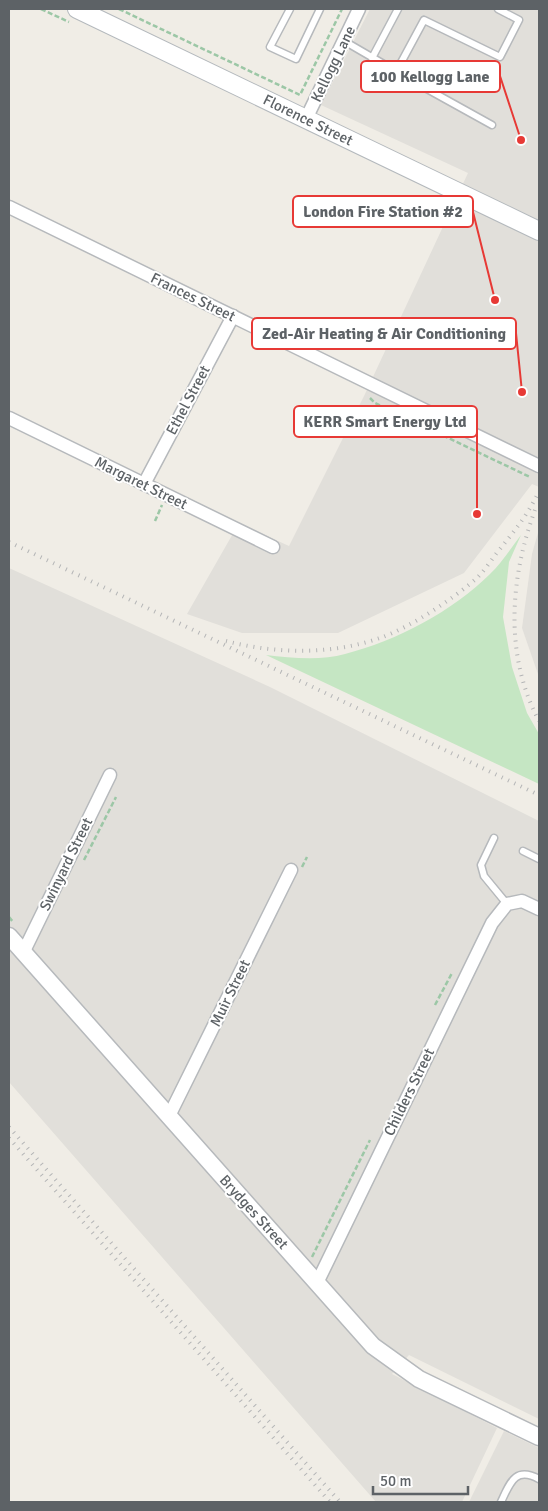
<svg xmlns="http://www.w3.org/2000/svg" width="548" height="1511" viewBox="0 0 548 1511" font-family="Signika,sans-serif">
  <rect width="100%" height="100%" fill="#f0ede6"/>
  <g fill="#e1dfda">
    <polygon points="370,9 539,9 539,487 532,484 464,573 338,633 242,633 187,614 239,523 289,546 365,394 468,173 321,105"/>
    <polygon points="539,529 539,677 522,628 532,554"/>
    <polygon points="9,568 270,687 539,821 539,1419 409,1355 392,1374 497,1428 462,1502 376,1502 9,1082"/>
    <polygon points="504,1431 539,1448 539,1502 469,1502"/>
  </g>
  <path fill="#c5e6c3" d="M521,535L509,562L503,617L512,667L527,713L539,734V784L266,655C291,658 321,661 345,654C396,641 453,611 490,574C502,563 511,548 521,535Z"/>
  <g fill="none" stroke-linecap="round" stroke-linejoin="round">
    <g stroke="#b6b9bc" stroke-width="9">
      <g id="service">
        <polyline points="290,9 270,47 296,59 320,9"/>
        <polyline points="344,41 418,84 492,125"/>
        <polyline points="372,58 398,9"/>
        <polyline points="396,72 424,20 500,57 519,20 498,9"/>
        <polyline points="494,838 481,865 484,876 507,904"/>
        <polyline points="523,851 539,859"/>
        <path d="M501,1502C510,1483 515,1466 539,1479"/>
      </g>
    </g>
    <g stroke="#b6b9bc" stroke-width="15">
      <g id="minor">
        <polyline points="306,119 359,9"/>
        <polyline points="9,207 539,466"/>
        <polyline points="9,418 273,547"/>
        <polyline points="144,484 233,316"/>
        <polyline points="23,953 110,775"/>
        <polyline points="169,1116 291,870"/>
        <polyline points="317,1283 492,923 507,904 522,901 539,909"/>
      </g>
    </g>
    <g stroke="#b6b9bc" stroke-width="19">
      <polyline id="tertiary" points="9,936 373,1346 419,1379 539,1437"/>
    </g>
    <g stroke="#b4b9bd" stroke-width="20">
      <polyline id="secondary" points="77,9 539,231"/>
    </g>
    <g stroke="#9cc7a6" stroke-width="2.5" stroke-dasharray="5 2.5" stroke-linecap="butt">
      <polyline points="41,9 69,22"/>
      <polyline points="119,9 300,95 342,9"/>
      <polyline points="370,398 375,403 530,477"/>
      <polyline points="155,521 162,505"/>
      <polyline points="84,860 116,797"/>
      <polyline points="302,867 307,857"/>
      <polyline points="9,917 13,922"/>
      <polyline points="435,1005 452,973"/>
      <polyline points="312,1257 370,1140"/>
    </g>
    <use href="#service" stroke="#fff" stroke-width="6"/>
    <use href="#minor" stroke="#fff" stroke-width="12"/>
    <use href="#tertiary" stroke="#fff" stroke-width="16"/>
    <use href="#secondary" stroke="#fff" stroke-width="18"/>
    <g stroke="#b4b5b6" stroke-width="4" stroke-dasharray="1 6" stroke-linecap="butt">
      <path d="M535,510C510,578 504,655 539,721"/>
      <polyline points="9,542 539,795"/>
      <path d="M226,641C276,654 331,655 380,638C411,627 453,599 477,578C484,571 490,562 496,554C512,534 528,515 539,491"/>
      <polyline points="9,1127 340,1502"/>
      <polyline points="9,1138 330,1502"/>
    </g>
  </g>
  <g text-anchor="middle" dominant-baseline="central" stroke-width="4" stroke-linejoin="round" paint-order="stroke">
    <g font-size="15" fill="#5d6266" stroke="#fff">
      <text transform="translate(333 64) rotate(-64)">Kellogg Lane</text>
      <text transform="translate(308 120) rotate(26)">Florence Street</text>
      <text transform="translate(193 297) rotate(26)">Frances Street</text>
      <text transform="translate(188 400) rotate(-62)">Ethel Street</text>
      <text transform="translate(141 483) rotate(26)">Margaret Street</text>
      <text transform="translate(66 864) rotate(-64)">Swinyard Street</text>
      <text transform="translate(230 993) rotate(-64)">Muir Street</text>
      <text transform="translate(409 1092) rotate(-64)">Childers Street</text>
      <text transform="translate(254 1212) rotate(48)">Brydges Street</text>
    </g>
  </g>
  <path fill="none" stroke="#e73935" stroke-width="2" d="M521 140L500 76M495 300L473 212M522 392L516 333M477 514L477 421"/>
  <g fill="#e73935" stroke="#fff" stroke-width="2">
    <circle cx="521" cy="140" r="5"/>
    <circle cx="495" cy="300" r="5"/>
    <circle cx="522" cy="392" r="5"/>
    <circle cx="477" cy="514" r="5"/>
  </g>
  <g fill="#fff" stroke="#e73935" stroke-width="2">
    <rect x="361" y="61" width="139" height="31" rx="5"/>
    <rect x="293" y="196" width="180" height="31" rx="5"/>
    <rect x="252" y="318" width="264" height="31" rx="5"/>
    <rect x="294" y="406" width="183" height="31" rx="5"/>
  </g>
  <g font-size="16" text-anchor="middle" font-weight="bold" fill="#5d6266">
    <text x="430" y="82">100 Kellogg Lane</text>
    <text x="383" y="217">London Fire Station #2</text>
    <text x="384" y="339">Zed-Air Heating &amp; Air Conditioning</text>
    <text x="385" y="427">KERR Smart Energy Ltd</text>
  </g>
  <rect width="548" height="1511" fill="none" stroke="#5d6266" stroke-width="20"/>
  <path d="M373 1486v8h95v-8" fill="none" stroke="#5d6266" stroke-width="2.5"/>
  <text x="380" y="1486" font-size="15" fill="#5d6266" stroke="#ffffff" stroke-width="4" paint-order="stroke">50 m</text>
</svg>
